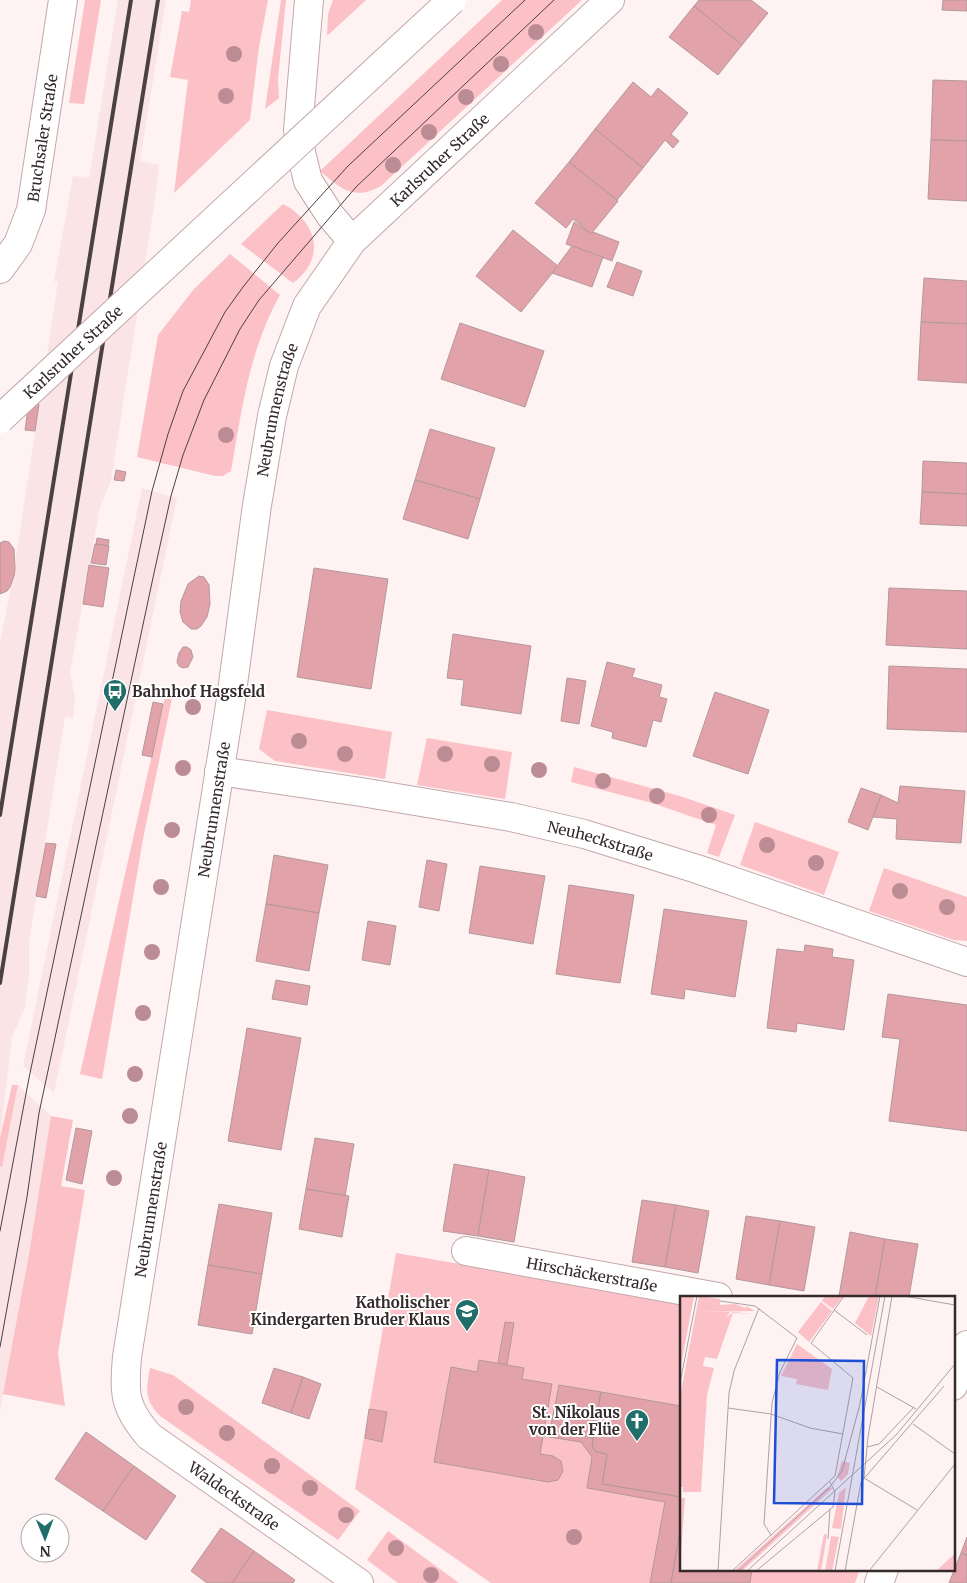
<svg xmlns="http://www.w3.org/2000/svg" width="967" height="1583" viewBox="0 0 967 1583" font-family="Merriweather,serif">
  <rect width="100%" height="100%" fill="#fef2f3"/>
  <g fill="#fbe4e6">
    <polygon points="118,0 166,0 140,161 159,165 155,199 111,481 100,507 71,667 70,673 75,698 73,718 65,717 29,942 29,975 25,1007 12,1037 0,1138 0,644 14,570 58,282 54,281 73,176 89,178"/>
    <polygon points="142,488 177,498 54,1093 23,1066"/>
    <polygon points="18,1085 51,1116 29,1254 0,1412 0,1166 2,1166"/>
  </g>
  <g fill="#fcc1c7">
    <polygon points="85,0 101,0 84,104 69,103"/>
    <polygon points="191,0 268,0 259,47 250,120 174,193 188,80 170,77 182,11 189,12"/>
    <polygon points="281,0 286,0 278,79 279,98 265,109"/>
    <polygon points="333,0 366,0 327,36 328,14"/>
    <path d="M502,0H582L381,186C354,201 341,189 320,171Z"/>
    <path d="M283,204C318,222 326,259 293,283L241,244Z"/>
    <path d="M230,254L280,295C249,351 242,409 231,471L223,476H215L137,457L158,335L194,289Z"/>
    <polygon points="166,692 173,693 143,839 102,1079 80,1074"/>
    <polygon points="267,710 392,732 385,779 275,761 259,749"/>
    <polygon points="427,738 512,752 505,799 417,785"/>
    <polygon points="574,767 680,796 735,815 719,857 707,853 716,825 652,803 571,782"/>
    <polygon points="755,822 839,852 824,895 740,865"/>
    <polygon points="884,868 967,897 967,941 954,940 869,911"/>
    <polygon points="12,1085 18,1085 2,1167 0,1166 0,1138"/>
    <polygon points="51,1116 73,1120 61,1186 85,1190 58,1353 65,1406 3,1394 29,1254"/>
    <polygon points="396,1253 681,1302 681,1569 860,1569 855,1583 491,1583 355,1489"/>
    <path d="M150,1368L173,1375L360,1511L338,1540L160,1416C144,1399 146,1390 150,1368Z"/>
    <polygon points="388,1531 459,1583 398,1583 367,1560"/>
  </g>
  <g fill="#e2a2aa" stroke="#b3989b">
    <polygon points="699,0 751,0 768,13 742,45 694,6"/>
    <polygon points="943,0 967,0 967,11 942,10"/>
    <polygon points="694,6 742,45 718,75 669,37"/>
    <polygon points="933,80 967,81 967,141 931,140"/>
    <polygon points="633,82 651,97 658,88 688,113 671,134 679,141 673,148 665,140 643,168 595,129"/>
    <polygon points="595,129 643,168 617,200 569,162"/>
    <polygon points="931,140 967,141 967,201 928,199"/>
    <polygon points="569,162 618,201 591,234 573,219 566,228 535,203"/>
    <polygon points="574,222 591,234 593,232 619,242 612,261 566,244"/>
    <polygon points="513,230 558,266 521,312 476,276"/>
    <polygon points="572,246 603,257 592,287 552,273"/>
    <polygon points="617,262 642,271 633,296 607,287"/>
    <polygon points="924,278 967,281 967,324 921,322"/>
    <polygon points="921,322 967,324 967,383 918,380"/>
    <polygon points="460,323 544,351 525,407 441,379"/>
    <polygon points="29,402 39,404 35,431 25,430"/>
    <polygon points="430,429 495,448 480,499 415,480"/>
    <polygon points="923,461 967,463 967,494 922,492"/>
    <polygon points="116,470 126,472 124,481 114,480"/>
    <polygon points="415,480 480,499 468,539 403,519"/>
    <polygon points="922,492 967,494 967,526 920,524"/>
    <polygon points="97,538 109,540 108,546 96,544"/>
    <polygon points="4,541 9,542 14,549 15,569 14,576 10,587 7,591 0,594 0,543"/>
    <polygon points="95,544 109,546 106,565 91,563"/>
    <polygon points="89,565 109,568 103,607 83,604"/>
    <polygon points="314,568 388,579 371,689 297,677"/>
    <polygon points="199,576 204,577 209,585 210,604 207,617 201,626 197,629 191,629 183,622 180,612 181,601 188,584"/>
    <polygon points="889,588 967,591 967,649 886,645"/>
    <polygon points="453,634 531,646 521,714 461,705 464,680 447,678"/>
    <polygon points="183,647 187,647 191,650 193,657 188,667 183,668 179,666 177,662 179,653"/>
    <polygon points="607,662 635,669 632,677 662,685 659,697 667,699 661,722 653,720 646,747 612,738 613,732 591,726"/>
    <polygon points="889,666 967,669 967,732 887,729"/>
    <polygon points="567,678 586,681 579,724 561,721"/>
    <polygon points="715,692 769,710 748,774 693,756"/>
    <polygon points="153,702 163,704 152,757 142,755"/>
    <polygon points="900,786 965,791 961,843 896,839 897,819 873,817 881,795 898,803"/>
    <polygon points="861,788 881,795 868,830 848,822"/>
    <polygon points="46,843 56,844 46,898 36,896"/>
    <polygon points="274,855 328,865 319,913 266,904"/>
    <polygon points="427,860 447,864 439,911 419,907"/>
    <polygon points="480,866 545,876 533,944 469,933"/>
    <polygon points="569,885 634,895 620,983 556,974"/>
    <polygon points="266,904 319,913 309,971 256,961"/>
    <polygon points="664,909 747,921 735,997 685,989 684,999 651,994"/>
    <polygon points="368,921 396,926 390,965 362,960"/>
    <polygon points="805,945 833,949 832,957 854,960 844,1030 797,1023 796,1032 767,1028 777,949 804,952"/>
    <polygon points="276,980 310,986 307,1005 272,999"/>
    <polygon points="888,994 967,1005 967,1131 889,1121 900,1039 882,1037"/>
    <polygon points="247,1028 301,1038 281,1150 228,1141"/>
    <polygon points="76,1128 92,1131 82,1184 66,1180"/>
    <polygon points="315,1138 354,1144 345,1196 306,1189"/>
    <polygon points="454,1164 489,1170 478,1236 443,1231"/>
    <polygon points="489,1170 525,1177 514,1242 478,1236"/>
    <polygon points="306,1189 349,1196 342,1237 299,1229"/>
    <polygon points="642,1200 676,1205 665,1267 632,1262"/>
    <polygon points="219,1204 272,1213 262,1274 208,1265"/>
    <polygon points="676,1205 709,1211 698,1273 665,1267"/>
    <polygon points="746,1216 780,1221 769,1285 736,1279"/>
    <polygon points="780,1221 815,1227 804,1291 769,1285"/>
    <polygon points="850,1232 885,1239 875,1297 839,1296"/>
    <polygon points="885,1239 918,1244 909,1297 875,1297"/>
    <polygon points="208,1265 262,1274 252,1334 198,1325"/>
    <polygon points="505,1322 514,1323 507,1365 498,1363"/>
    <polygon points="479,1360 524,1368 522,1379 552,1384 540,1454 553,1456 561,1461 563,1471 558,1480 548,1482 434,1462 451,1367 477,1372"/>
    <polygon points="274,1368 303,1377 291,1413 262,1403"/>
    <polygon points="303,1377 321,1384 309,1419 291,1413"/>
    <polygon points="559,1385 601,1392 593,1438 550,1430"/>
    <polygon points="601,1392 681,1406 681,1497 602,1484 607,1454 596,1452 592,1446"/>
    <polygon points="369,1409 387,1412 382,1442 365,1438"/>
    <polygon points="545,1429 593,1438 592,1446 596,1452 607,1454 602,1484 681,1497 681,1525 671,1583 650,1583 665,1502 587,1488 592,1457 581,1442 543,1436"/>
    <polygon points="86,1432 134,1466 103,1511 55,1479"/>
    <polygon points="134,1466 176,1496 146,1540 103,1511"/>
    <polygon points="681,1525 681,1569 752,1569 750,1583 671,1583"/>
    <polygon points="221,1528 254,1551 232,1583 207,1583 191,1571"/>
    <polygon points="967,1537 967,1555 961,1553"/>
    <polygon points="254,1551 295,1580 293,1583 232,1583"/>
    <polygon points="961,1553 967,1555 967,1583 949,1583"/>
  </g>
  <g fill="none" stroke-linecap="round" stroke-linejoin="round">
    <g stroke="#c3a8ab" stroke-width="30">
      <g id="minor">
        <polyline points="309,0 298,130 301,152 308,181 330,215 352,241"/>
        <path id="s1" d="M0,269L18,244L31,210L63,0"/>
        <path id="s2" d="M219,771L361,792L511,817L584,834L697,869L967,962"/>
        <path id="s3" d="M466,1251L718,1297"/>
        <polyline points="953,1386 967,1345"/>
        <path id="s4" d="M359,1583L149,1436C124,1407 124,1394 127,1357L231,699L257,505L272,416L284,366L307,306L352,241L610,0"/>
        <polyline points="879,1583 884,1569"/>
      </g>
    </g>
    <use href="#minor" stroke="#fff" stroke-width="28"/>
    <g stroke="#4b4042" stroke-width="1">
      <polyline points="0,1231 29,1078 152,491 168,434 183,391 225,312 243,287 278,243 348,166 525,0"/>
      <polyline points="0,1347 27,1197 39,1113 154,573 171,496 183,455 204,400 240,329 259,300 356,187 554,0"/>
    </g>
    <g stroke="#4b4042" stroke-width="4">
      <polyline points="0,815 131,0"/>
      <polyline points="0,983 158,0"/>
    </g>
    <g stroke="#c3a8ab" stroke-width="30" stroke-linecap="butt">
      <g id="minor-bridge">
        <path id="s5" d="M0,419L452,0"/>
      </g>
    </g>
    <use href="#minor-bridge" stroke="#fff" stroke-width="28"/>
  </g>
  <g fill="#bb8c94">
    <circle cx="536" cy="32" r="8"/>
    <circle cx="234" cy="54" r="8"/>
    <circle cx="501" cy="64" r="8"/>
    <circle cx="226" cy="96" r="8"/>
    <circle cx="466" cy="97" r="8"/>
    <circle cx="429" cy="132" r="8"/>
    <circle cx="393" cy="165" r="8"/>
    <circle cx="226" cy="435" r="8"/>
    <circle cx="193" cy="707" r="8"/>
    <circle cx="299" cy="741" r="8"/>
    <circle cx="345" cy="754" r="8"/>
    <circle cx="445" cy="754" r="8"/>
    <circle cx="492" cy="764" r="8"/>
    <circle cx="183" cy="768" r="8"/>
    <circle cx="539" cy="770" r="8"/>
    <circle cx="603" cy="781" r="8"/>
    <circle cx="657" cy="796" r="8"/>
    <circle cx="709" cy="815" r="8"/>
    <circle cx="172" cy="830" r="8"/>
    <circle cx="767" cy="845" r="8"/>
    <circle cx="816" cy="863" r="8"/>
    <circle cx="161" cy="887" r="8"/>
    <circle cx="900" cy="891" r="8"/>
    <circle cx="947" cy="907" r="8"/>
    <circle cx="152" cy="952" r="8"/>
    <circle cx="143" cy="1013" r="8"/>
    <circle cx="135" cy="1074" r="8"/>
    <circle cx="130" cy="1116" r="8"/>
    <circle cx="114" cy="1178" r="8"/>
    <circle cx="186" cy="1407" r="8"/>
    <circle cx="227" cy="1433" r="8"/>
    <circle cx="272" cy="1466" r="8"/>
    <circle cx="310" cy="1488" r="8"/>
    <circle cx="346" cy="1515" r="8"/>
    <circle cx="574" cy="1537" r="8"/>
    <circle cx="396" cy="1548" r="8"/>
    <circle cx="431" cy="1575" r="8"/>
  </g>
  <defs>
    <g id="bus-pin" transform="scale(1.25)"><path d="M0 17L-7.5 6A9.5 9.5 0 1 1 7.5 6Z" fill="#216d69" stroke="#fff"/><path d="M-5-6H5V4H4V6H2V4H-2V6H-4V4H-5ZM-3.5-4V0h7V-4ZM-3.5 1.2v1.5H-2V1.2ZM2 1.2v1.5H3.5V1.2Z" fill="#fff"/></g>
    <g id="school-pin" transform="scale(1.25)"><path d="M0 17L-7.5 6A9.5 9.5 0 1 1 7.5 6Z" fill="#216d69" stroke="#fff"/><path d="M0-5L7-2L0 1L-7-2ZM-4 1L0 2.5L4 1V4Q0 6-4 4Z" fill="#fff"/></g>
    <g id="church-pin" transform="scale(1.25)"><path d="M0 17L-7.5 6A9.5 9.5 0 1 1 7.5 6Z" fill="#216d69" stroke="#fff"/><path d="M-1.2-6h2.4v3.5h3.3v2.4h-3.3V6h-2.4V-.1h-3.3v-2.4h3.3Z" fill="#fff"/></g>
  </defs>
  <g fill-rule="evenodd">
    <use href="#bus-pin" x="115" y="691"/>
    <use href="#school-pin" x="467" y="1311"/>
    <use href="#church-pin" x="637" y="1421"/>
  </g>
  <g text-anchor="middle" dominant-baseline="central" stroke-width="4" stroke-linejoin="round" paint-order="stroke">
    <g font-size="15" fill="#34292b" stroke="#fff">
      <text stroke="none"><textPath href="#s1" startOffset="140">Bruchsaler Straße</textPath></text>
      <text stroke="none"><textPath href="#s4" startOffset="1608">Karlsruher Straße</textPath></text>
      <text stroke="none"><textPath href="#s5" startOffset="99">Karlsruher Straße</textPath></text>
      <text stroke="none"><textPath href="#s4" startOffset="1301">Neubrunnenstraße</textPath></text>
      <text stroke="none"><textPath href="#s4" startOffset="896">Neubrunnenstraße</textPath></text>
      <text stroke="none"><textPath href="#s2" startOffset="388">Neuheckstraße</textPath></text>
      <text stroke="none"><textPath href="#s4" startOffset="491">Neubrunnenstraße</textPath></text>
      <text stroke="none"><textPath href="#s3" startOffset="128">Hirschäckerstraße</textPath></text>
      <text transform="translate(234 1496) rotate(35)">Waldeckstraße</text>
    </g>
    <g font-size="15" font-weight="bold" fill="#34292b" stroke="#fff" text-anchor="end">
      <text x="132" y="691" text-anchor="start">Bahnhof Hagsfeld</text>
      <text x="450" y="1302">Katholischer<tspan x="450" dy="17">Kindergarten Bruder Klaus</tspan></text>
      <text x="620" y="1412">St. Nikolaus<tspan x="620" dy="17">von der Flüe</tspan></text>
    </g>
  </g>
  <g transform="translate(680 1296)">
    <rect width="275" height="275" fill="#fef2f3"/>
    <path d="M0,0H14L0,75ZM19,0L40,3V9L55,8L66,12V10L75,15L21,16H50L46,22L53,16L73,18L53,17L37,63L25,61L23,70L34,72L27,99L21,196H3V191H0V101ZM145,0H163L153,13L142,5ZM189,0H199L191,40L175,27ZM141,6L152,15L129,46L118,36ZM117,48L152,73L148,94L116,88L117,83L101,80ZM162,165L170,167L168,178L161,185L157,181ZM148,191L153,192L62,275H54ZM166,191L161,233L152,232L159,197ZM0,202H5L0,269ZM144,238L147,239L141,275H137ZM151,240L159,241L152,275H145ZM275,258V275H256L268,264Z" fill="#fcc1c7"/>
    <path fill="none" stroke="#ada2a3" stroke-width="1" d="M224,0L275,9M40,5L75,10L117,42L100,76L92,107L84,228L91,239M154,14L187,39M0,87L17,0M197,91L236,113M48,112L91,118L130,132L163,138M233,128L275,158M187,151L199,148L234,111M184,182L188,141L212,0M184,182L237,214M148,243L150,213M38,275L49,97L54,75L79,12M52,275L155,180L173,82L131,47L164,0M58,275L150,191L162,175L180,108L200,0M67,275L216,139L275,68M76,275L153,211L155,196L150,186M155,275L205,0M165,275L181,186L264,90M189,275L275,168"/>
    <path fill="#1d4ed8" fill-opacity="0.15" stroke="#1d4ed8" stroke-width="2.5" d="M97,64L184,65L182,208L94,207Z"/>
    <rect width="275" height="275" fill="none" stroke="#34292b" stroke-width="2.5"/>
  </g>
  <g transform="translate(45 1538) rotate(179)"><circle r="24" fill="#ffffff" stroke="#aea9aa"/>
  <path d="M0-4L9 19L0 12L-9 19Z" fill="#216d69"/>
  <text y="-8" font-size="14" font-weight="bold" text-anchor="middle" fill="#34292b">N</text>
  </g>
</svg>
